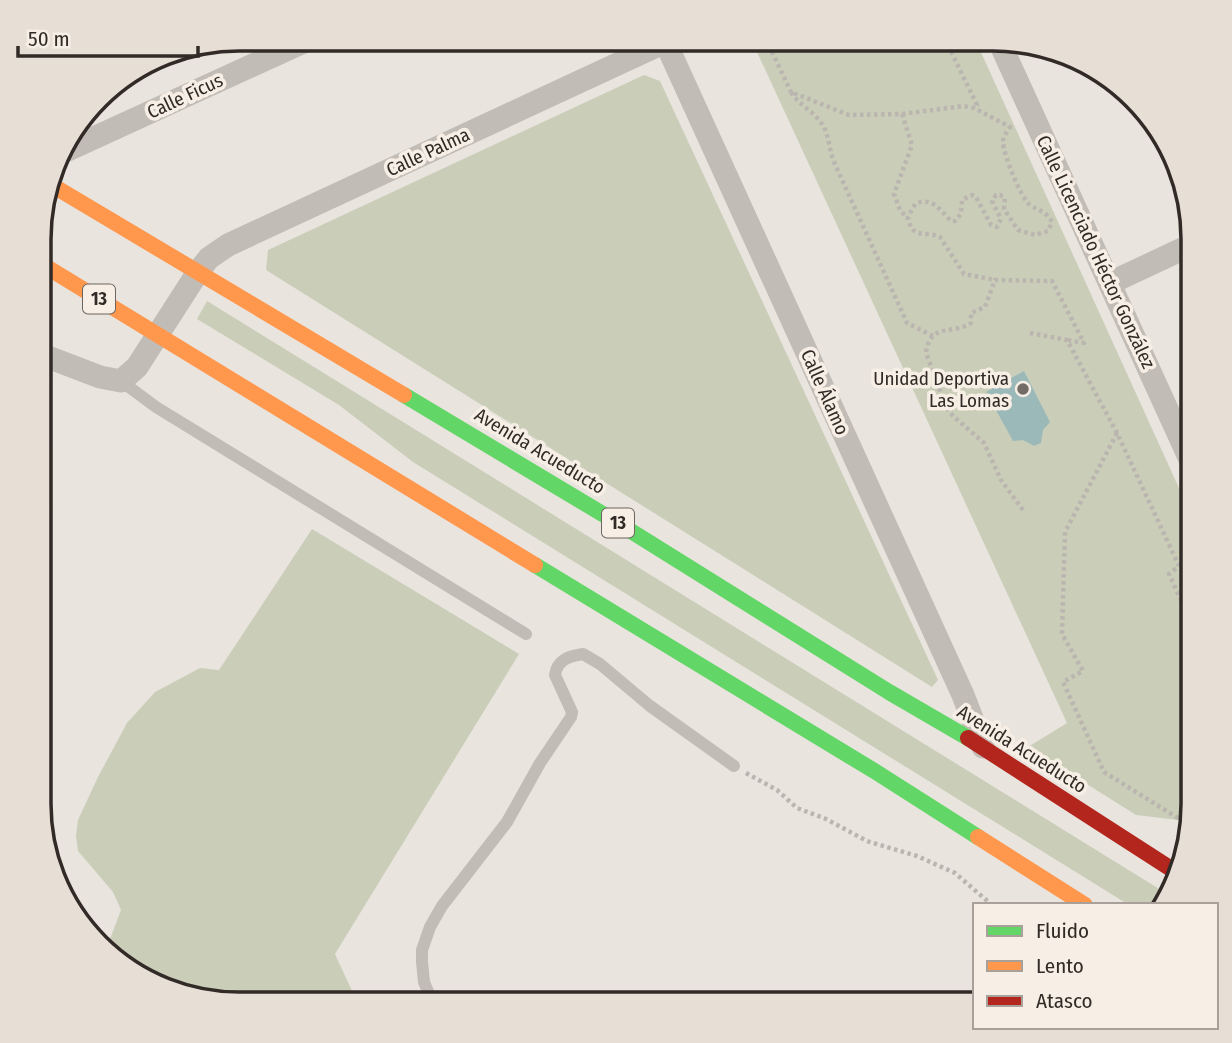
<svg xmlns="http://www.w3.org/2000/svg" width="1232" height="1043" viewBox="0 0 1232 1043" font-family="'Fira Sans Condensed',sans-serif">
  <rect width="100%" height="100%" fill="#e9e4de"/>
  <g fill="#caceb9">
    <polygon points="751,39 975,39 1193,519 1193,804 1189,827 1178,820 1136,815 1028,747 1067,723"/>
    <polygon points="644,75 660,81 938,680 932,687 266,270 268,250"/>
    <polygon points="207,301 1169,895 1162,905 1129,905 413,462 339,405 197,319"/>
    <polygon points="312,529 519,654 335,954 358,1004 239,1004 162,989 103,950 110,939 121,910 113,892 78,851 76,836 78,820 98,777 127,723 155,692 200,668 219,670"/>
  </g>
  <polygon fill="#9cb9b9" points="1024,371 1050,422 1043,430 1041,443 1034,446 1023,440 1013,441 986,392"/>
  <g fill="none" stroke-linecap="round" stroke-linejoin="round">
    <g stroke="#bbb5b0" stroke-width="4.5" stroke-dasharray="3.5 3.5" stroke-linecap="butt">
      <polyline points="766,39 791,92"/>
      <polyline points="945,39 977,105 974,108"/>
      <polyline points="902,114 912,145 894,194 900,210 908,219"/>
      <polyline points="1030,333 1067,340 1117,433 1179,566 1169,574 1185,609"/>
      <path d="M933,336L907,323L834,162C828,147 830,133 819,120C810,109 798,104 791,92L849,115L902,114L963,106L974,108L1010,127C1007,132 1003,136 1003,142C1003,153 1021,199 1030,205C1039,211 1046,211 1052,222L1048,231L1035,235L1018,230L1004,209L1005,198L1000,195H996L992,201L1001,219L997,227L991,225L976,197L972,195L962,200L961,214L955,221H951C940,210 932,196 915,204L908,217C912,241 925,230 940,237L964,274L995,280"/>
      <polyline points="1117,433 1065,532 1062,634 1083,671 1063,682 1104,772 1189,825"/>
      <path d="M1023,510L1001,480L984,443L953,416L946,407L926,353C930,322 953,335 971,323V313L985,307L995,280L1052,281L1084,343L1067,340"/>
      <polyline points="746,773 777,790 797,808 826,819 867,841 917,856 955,873 992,905"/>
    </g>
    <g stroke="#c2bcb7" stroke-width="12">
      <polyline points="121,381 156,407 526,634"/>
      <path d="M433,1004L424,982L422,962V950L430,927L442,906L507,822L540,763L571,717L572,712L555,675C557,660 569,656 583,654L600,664L650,706L734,766"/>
    </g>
    <g stroke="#c2bcb7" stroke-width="23">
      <polyline points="664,39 963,695 983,747"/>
      <polyline points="998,39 1193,466"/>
      <polyline points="61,153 310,39"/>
      <polyline points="1110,283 1193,244"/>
      <polyline points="40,354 100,377 121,381 137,367 198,272 209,258 228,245 665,42"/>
    </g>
    <g stroke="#63d668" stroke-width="16">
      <polyline points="404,395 626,528 889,692 968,738"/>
      <polyline points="535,565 876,772 978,837"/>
    </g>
    <g stroke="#ff974d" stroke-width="16">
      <polyline points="50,184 404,395"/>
      <polyline points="40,263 535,565"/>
      <polyline points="978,837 1085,905"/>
    </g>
    <polyline stroke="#b3261e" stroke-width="16" points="968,738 1179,874"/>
  </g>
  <circle fill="#726b66" stroke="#f7efe5" stroke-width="2.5" cx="1023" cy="389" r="7"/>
  <g text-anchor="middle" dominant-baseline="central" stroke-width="7" stroke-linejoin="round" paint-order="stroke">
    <g fill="#f7efe5" stroke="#6d655f" stroke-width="2">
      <rect x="83" y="284.5" width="32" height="29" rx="5"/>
      <rect x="602" y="508.5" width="32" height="29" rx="5"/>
    </g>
    <g font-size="18" font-weight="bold" fill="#322a26">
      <text x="99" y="299">13</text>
      <text x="618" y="523">13</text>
    </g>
    <g font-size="19" fill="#322a26" stroke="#f7efe5">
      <text transform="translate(185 96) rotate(-25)">Calle Ficus</text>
      <text transform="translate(428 152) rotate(-25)">Calle Palma</text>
      <text transform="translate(1096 252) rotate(65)">Calle Licenciado Héctor González</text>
      <text transform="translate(825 392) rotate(66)">Calle Álamo</text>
      <text transform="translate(540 451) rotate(31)">Avenida Acueducto</text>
      <text transform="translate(1022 749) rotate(32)">Avenida Acueducto</text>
    </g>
    <g font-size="19" fill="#322a26" stroke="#f7efe5" text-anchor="end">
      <text x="1009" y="378">Unidad Deportiva<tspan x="1009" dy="22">Las Lomas</tspan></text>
    </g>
  </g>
  <path d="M0 0H1232V1043H0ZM239 51H993A188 188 0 0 1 1181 239V804A188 188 0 0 1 993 992H239A188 188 0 0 1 51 804V239A188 188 0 0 1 239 51Z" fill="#e7dfd6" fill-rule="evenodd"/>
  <path fill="none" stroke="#322a26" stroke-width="3.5" d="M239 51H993A188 188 0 0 1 1181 239V804A188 188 0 0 1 993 992H239A188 188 0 0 1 51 804V239A188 188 0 0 1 239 51Z"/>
  <rect x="973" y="903" width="245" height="126" fill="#f7efe5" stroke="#a8a099" stroke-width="2"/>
  <rect x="987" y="926" width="35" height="10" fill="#63d668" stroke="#a8a099" stroke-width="2"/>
  <text x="1036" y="938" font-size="21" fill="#322a26">Fluido</text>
  <rect x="987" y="961" width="35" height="10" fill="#ff974d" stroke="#a8a099" stroke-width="2"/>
  <text x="1036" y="973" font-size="21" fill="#322a26">Lento</text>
  <rect x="987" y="996" width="35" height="10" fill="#b3261e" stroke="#a8a099" stroke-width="2"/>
  <text x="1036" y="1008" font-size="21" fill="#322a26">Atasco</text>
  <path d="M18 46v10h180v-10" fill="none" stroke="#322a26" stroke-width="3.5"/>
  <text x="28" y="46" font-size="21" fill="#322a26" stroke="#f7efe5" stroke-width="5" paint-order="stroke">50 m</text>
</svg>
